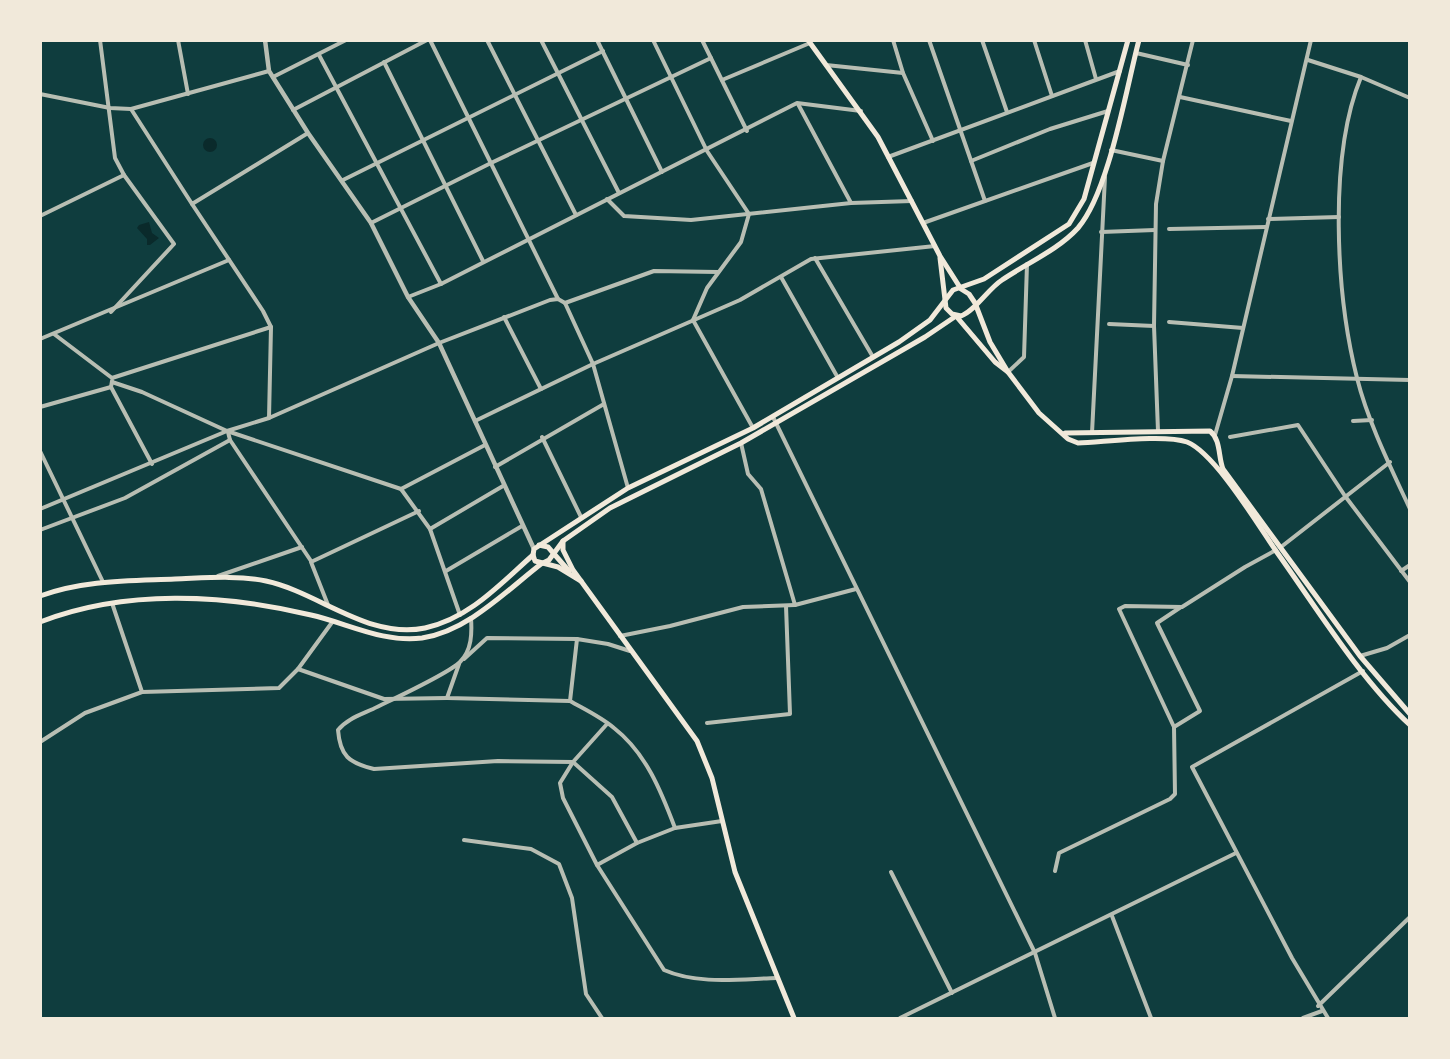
<svg xmlns="http://www.w3.org/2000/svg" width="1450" height="1059" viewBox="0 0 1450 1059" font-family="'Golos Text',sans-serif">
  <rect width="100%" height="100%" fill="#0f3d3e"/>
  <g fill="#0a2a2b">
    <circle cx="210" cy="145" r="7"/>
    <polygon points="149,222 152,233 159,238 150,245 147,245 147,239 137,228 139,225"/>
  </g>
  <g fill="none" stroke-linecap="round" stroke-linejoin="round">
    <g stroke="#b8beb3" stroke-width="4">
      <polyline points="100,40 115,158 124,175 174,244 111,312"/>
      <polyline points="178,40 188,94"/>
      <polyline points="430,40 558,299"/>
      <polyline points="487,40 576,215"/>
      <polyline points="541,40 619,193"/>
      <polyline points="597,40 662,172"/>
      <polyline points="653,40 707,151 749,214 741,242 707,288 693,320"/>
      <polyline points="702,40 747,131"/>
      <polyline points="893,40 903,73 933,141"/>
      <polyline points="929,40 985,201"/>
      <polyline points="982,40 1007,112"/>
      <polyline points="1034,40 1052,96"/>
      <polyline points="1085,40 1096,79"/>
      <polyline points="1136,53 1188,65"/>
      <polyline points="319,55 441,284"/>
      <polyline points="1308,60 1361,77 1410,98"/>
      <polyline points="384,62 483,261"/>
      <polyline points="826,65 903,73"/>
      <polyline points="273,77 346,40"/>
      <path d="M1361,77C1328,157 1336,295 1357,378C1368,422 1391,468 1410,509"/>
      <polyline points="722,80 810,43"/>
      <polyline points="40,94 110,108 131,109 269,71"/>
      <polyline points="1180,97 1291,121"/>
      <polyline points="798,104 851,203"/>
      <polyline points="131,109 192,204 308,133"/>
      <polyline points="293,110 427,40"/>
      <polyline points="1111,150 1163,161"/>
      <polyline points="888,157 1120,71"/>
      <polyline points="971,161 1050,129 1108,111"/>
      <polyline points="343,180 603,51"/>
      <polyline points="607,199 624,216 691,220 851,203 912,201"/>
      <polyline points="192,204 263,311 271,327 269,418"/>
      <polyline points="40,216 124,175"/>
      <polyline points="1268,219 1339,217"/>
      <polyline points="371,223 491,163 711,58"/>
      <polyline points="923,223 1093,163"/>
      <polyline points="1169,229 1266,227"/>
      <polyline points="1101,232 1155,230"/>
      <polyline points="815,258 873,357"/>
      <polyline points="781,277 838,378"/>
      <polyline points="408,297 441,284 797,103 861,111"/>
      <polyline points="565,303 654,271 718,272"/>
      <polyline points="504,317 541,389"/>
      <polyline points="693,320 753,428"/>
      <polyline points="1169,322 1243,328"/>
      <polyline points="1109,324 1154,326"/>
      <polyline points="54,334 112,378"/>
      <polyline points="40,339 229,260"/>
      <polyline points="1008,372 1024,357 1027,264"/>
      <polyline points="1232,376 1410,380"/>
      <polyline points="112,378 271,327"/>
      <polyline points="112,381 111,387 152,464"/>
      <polyline points="112,382 142,392 227,431 401,489 430,529 460,615"/>
      <polyline points="40,407 111,387"/>
      <polyline points="773,417 1035,953 1055,1018"/>
      <polyline points="475,421 593,364 740,300 811,259 935,246"/>
      <polyline points="1353,421 1372,420"/>
      <polyline points="1158,431 1154,326 1156,204 1163,161 1193,40"/>
      <polyline points="228,432 230,440 311,561"/>
      <polyline points="1092,433 1105,177"/>
      <polyline points="1215,435 1232,376 1311,40"/>
      <polyline points="542,437 581,517"/>
      <polyline points="1230,437 1298,425 1345,496 1410,582"/>
      <polyline points="741,443 748,474 761,489 795,605 856,589"/>
      <polyline points="40,451 103,582"/>
      <polyline points="495,467 604,404"/>
      <polyline points="401,489 485,445"/>
      <polyline points="40,509 227,431 269,418 439,343 550,300 558,299 565,303 593,364 628,488"/>
      <polyline points="430,529 503,486"/>
      <polyline points="40,530 125,498 230,440"/>
      <polyline points="1281,547 1390,462"/>
      <polyline points="446,571 522,526"/>
      <polyline points="1401,571 1410,565"/>
      <polyline points="218,576 302,547"/>
      <polyline points="112,603 142,692"/>
      <polyline points="328,605 311,562 419,511"/>
      <path d="M471,618C472,633 472,650 460,662C448,674 391,700 373,709C360,715 347,719 338,730C340,756 349,763 374,769L498,761L573,762"/>
      <polyline points="333,621 298,669 384,699 447,698"/>
      <polyline points="620,636 670,626 743,607 795,605"/>
      <path d="M630,651L608,644L577,639L570,701C584,709 601,717 614,728C646,753 661,791 675,828"/>
      <polyline points="1360,656 1387,648 1410,635"/>
      <polyline points="464,659 487,638 577,639"/>
      <polyline points="459,664 447,698 570,701"/>
      <polyline points="707,723 790,714 786,606"/>
      <polyline points="607,724 573,762 612,797 637,843 675,828 722,821"/>
      <polyline points="1174,727 1200,711 1157,623 1181,607"/>
      <polyline points="40,742 85,713 142,692 279,688 298,669"/>
      <path d="M573,762L560,783L563,798L597,865L664,970C698,985 740,979 777,978"/>
      <polyline points="464,840 531,849 559,864 572,898 586,994 602,1018"/>
      <polyline points="597,865 637,843"/>
      <polyline points="1055,871 1059,853 1170,799 1175,794 1174,727 1119,609 1125,606 1182,607 1245,567 1276,550"/>
      <polyline points="891,872 952,993"/>
      <polyline points="1112,916 1151,1018"/>
      <polyline points="1318,1006 1410,917"/>
      <polyline points="900,1018 1236,853"/>
      <polyline points="1303,1018 1322,1011"/>
      <polyline points="1328,1018 1292,958 1192,767 1363,671"/>
    </g>
    <polyline stroke="#b8beb3" stroke-width="4.5" points="265,40 269,71 308,133 371,223 408,297 439,343 534,549"/>
    <g stroke="#f1e9da" stroke-width="5">
      <path d="M808,40L878,137L940,256L961,289L969,294L975,303L990,342L1008,372L1039,413L1068,439L1078,443C1105,442 1164,434 1187,442C1215,453 1258,525 1276,551C1316,607 1360,679 1410,725"/>
      <path d="M940,258L946,308L952,314L961,316C976,310 988,289 1002,280C1027,263 1058,250 1078,228C1109,192 1126,89 1139,40"/>
      <polyline points="956,316 995,362 1008,372"/>
      <path d="M1065,433L1210,431C1221,440 1218,456 1223,469L1360,656L1410,714"/>
      <polyline points="563,541 563,550 573,570 697,741 712,778 735,872 794,1018"/>
      <polyline points="539,545 548,547 569,571"/>
      <polyline points="581,581 558,567 535,561 533,555 534,549 628,488 753,428 899,342 930,320 953,290 984,279 1069,224 1084,199 1128,40"/>
      <path d="M40,596C84,580 129,581 175,579C205,578 237,575 266,581C318,592 369,640 425,628C470,618 500,584 533,555"/>
      <path d="M40,622C125,589 224,594 311,615C347,623 383,643 422,638C468,631 506,591 541,564L549,560L563,541L610,508L741,443L925,337L956,316"/>
    </g>
  </g>
  <rect width="1450" height="1059" fill="none" stroke="#f1e9da" stroke-width="84"/>
</svg>
